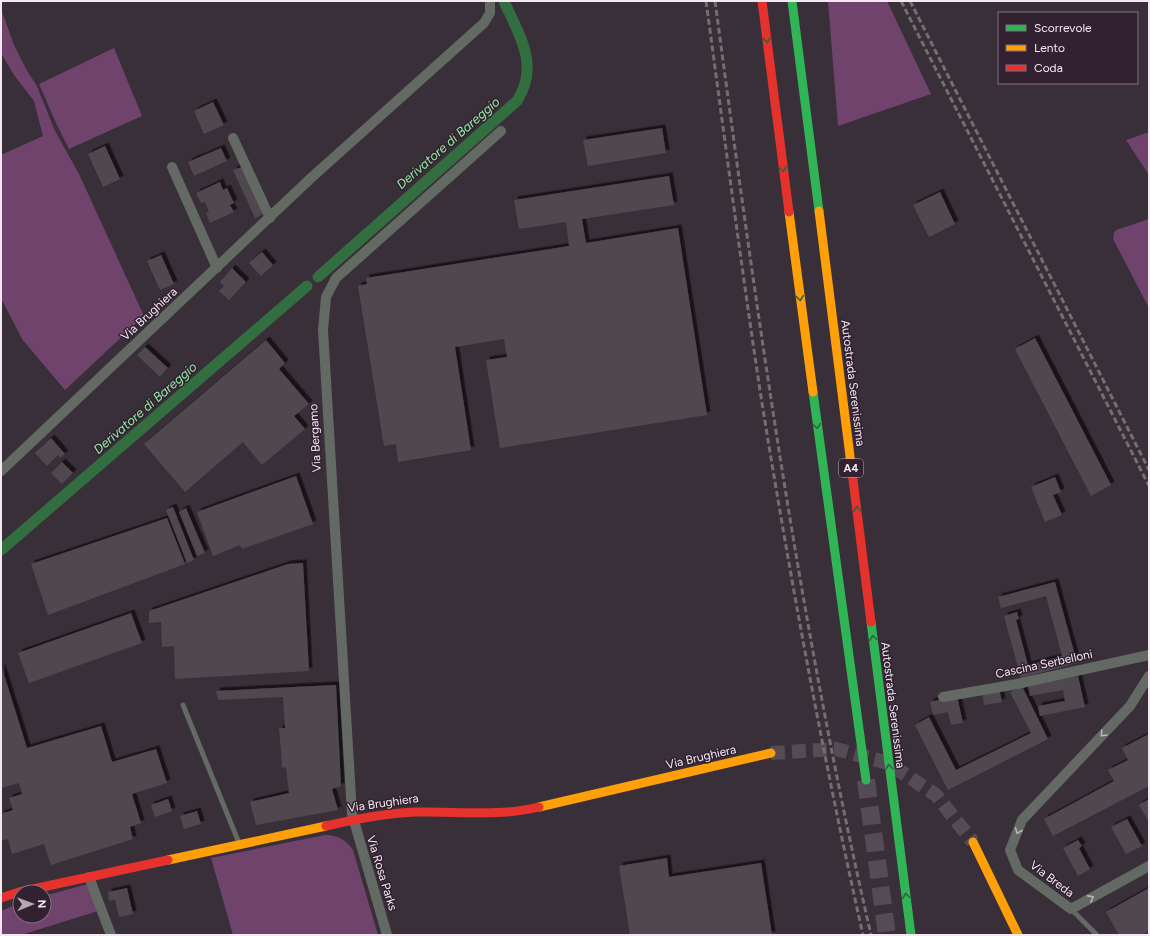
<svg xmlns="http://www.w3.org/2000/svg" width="1150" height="936" viewBox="0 0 1150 936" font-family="Figtree,sans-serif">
  <defs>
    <filter id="shadow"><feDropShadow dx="3.5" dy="-3.5" stdDeviation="0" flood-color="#0009"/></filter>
  </defs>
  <rect width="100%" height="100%" fill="#392f38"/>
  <g fill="#6f436c">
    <polygon points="828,1 887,1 931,94 838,126"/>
    <polygon points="1,9 14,45 26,69 37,86 55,131 79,174 144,316 65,390 22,339 1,298 1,155 43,136 34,101 14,75 1,53"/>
    <polygon points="114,48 142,116 69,149 56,123 39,84"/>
    <polygon points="1149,132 1149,175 1126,140"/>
    <polygon points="1149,219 1149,308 1113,239 1114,233 1116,230"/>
    <path d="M325,835C338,835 346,840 353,850L378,935H233L211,858Z"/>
    <polygon points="88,884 98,911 21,935 1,935 1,911 20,903 20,916 44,916 44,896"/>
  </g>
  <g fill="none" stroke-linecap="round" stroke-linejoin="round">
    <g stroke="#326e3f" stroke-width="11">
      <path d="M318,277L517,101C540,65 519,35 504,1"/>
      <polyline points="1,550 307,286"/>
    </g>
  </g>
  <g fill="#50484f" filter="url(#shadow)">
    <polygon points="213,102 224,125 204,134 194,111"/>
    <polygon points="662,128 666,153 588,166 583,140"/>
    <polygon points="105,146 120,179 103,187 88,154"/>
    <polygon points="221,148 227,161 194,176 188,162"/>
    <polygon points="242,167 263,214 255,218 233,170"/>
    <polygon points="669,176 674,205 582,219 586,243 678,228 707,415 500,448 486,360 507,357 504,339 455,347 471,450 398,462 396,444 384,446 358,286 367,284 366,278 569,246 566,222 519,229 514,200"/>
    <polygon points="220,182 223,190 227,188 234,203 230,205 234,212 210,223 206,213 209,212 205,202 201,203 196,193"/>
    <polygon points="940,192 955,224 929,237 913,205"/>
    <polygon points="262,252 273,265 261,276 249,263"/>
    <polygon points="161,255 174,284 160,290 147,261"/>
    <polygon points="232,268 246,282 229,300 219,291 224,286 220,282"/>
    <polygon points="1035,338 1111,485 1091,496 1015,349"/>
    <polygon points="266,340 285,363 279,369 309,404 294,416 305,429 262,465 243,442 185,492 144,444"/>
    <polygon points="145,347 168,368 160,377 137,355"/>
    <polygon points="51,438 65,454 60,458 58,455 47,466 35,453"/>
    <polygon points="62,462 73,473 62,484 51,473"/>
    <polygon points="296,476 313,524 242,549 240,545 213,556 197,512"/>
    <polygon points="1055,477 1061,492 1053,495 1062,515 1045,522 1031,487"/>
    <polygon points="173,507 194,560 187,563 166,510"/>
    <polygon points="186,508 205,553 197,556 179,512"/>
    <polygon points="167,518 185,564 48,615 31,564"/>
    <polygon points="303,563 309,671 175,679 174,646 162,647 161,622 149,623 149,611 288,564"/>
    <polygon points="1055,582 1077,663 1021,678 1004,616 1017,612 1019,619 1016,620 1028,665 1062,656 1046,596 1001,608 998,597"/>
    <polygon points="131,613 142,643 29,683 18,653"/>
    <polygon points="1,665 27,748 101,726 112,762 156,749 167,783 132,794 141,823 130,827 133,839 51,865 44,844 12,854 8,839 1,841 1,814 13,810 9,798 22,794 19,783 1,788"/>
    <polygon points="1078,676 1085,707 1040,716 1038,706 1065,701 1063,690 1030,696 1028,686"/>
    <polygon points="336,685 341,786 332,789 338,810 256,825 250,802 289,793 286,767 282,768 281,751 279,728 285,728 283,697 218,700 216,691"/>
    <polygon points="1022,686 1048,739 948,790 915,725 929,717 956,770 1031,733 1010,692"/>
    <polygon points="999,688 1002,702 984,705 982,691"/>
    <polygon points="957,696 963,723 951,725 948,712 933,715 930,702"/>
    <polygon points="1149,734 1149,786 1053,836 1044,819 1114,781 1108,770 1128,760 1122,748"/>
    <polygon points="168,799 172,811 155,817 151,805"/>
    <polygon points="1149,799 1149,822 1139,805"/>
    <polygon points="197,811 201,824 184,829 180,816"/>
    <polygon points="1127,819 1142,846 1126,854 1111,827"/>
    <polygon points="1078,840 1082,846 1079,848 1090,869 1078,876 1063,848"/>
    <polygon points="667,858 669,877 761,863 772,935 630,935 619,866"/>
    <polygon points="127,888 133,914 119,917 115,899 109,901 108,892"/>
    <polygon points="1149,888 1149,931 1143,935 1119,935 1106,912"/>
  </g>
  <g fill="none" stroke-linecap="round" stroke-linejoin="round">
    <polyline stroke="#554b54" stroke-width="14" stroke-dasharray="14 7" stroke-linecap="butt" points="771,753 836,749 888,763 936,795 973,842"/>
    <polyline stroke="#554b54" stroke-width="18" stroke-dasharray="18 9" stroke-linecap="butt" points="866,780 887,935"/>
    <g stroke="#636963" stroke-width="5">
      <polyline points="183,705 239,843"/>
      <polyline points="1071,909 1097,935"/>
    </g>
    <g stroke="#636963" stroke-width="10">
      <polyline points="233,138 270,218"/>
      <polyline points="172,167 217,268"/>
      <polyline points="1,471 311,178 484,23 490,13 490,1"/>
      <polyline points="1149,676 1130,706 1022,820 1010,850 1018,870 1071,909 1149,866"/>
      <polyline points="943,697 1017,684 1149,655"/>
      <polyline points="89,877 111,935"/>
      <polyline points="387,935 352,814 323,330 326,297 336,278 501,131"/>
    </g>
    <g stroke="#30b455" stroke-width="9">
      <polyline points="792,1 819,211"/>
      <polyline points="813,392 866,780"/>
      <polyline points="871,622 911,935"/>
    </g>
    <g stroke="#ff9f0a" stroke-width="9">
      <polyline points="819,211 852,472"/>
      <polyline points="789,212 813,392"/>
      <polyline points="539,807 771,753"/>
      <polyline points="973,842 1018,935"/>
      <polyline points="168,860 326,826"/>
    </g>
    <g stroke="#e5322d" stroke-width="9">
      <polyline points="762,1 789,212"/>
      <polyline points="852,472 871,622"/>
      <path d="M326,826C356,819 385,813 416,812C456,811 499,817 539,807"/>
      <polyline points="1,898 19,892 168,860"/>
    </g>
    <g stroke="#70706f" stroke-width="3" stroke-dasharray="6 3" stroke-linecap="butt">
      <path d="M706,1C724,133 741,265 761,397C790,577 823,757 863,935"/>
      <path d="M715,1C757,314 800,627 871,935"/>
      <polyline points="901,1 1149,486"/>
      <polyline points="910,1 1149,470"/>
    </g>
  </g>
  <defs><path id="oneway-chevron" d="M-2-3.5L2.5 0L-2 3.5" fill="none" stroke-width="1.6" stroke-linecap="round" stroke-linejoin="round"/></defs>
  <g stroke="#316341">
    <use href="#oneway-chevron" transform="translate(767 40) rotate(83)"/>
    <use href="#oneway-chevron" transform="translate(783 169) rotate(83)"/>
    <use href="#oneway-chevron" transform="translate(800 298) rotate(83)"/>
    <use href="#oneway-chevron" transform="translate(817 426) rotate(82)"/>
    <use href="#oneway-chevron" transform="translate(857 509) rotate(-97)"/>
    <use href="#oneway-chevron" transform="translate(873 638) rotate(-97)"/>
    <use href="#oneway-chevron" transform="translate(889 767) rotate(-97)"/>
    <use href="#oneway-chevron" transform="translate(906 896) rotate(-97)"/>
  </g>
  <g stroke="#bab6b9">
    <use href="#oneway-chevron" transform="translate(1103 734) rotate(133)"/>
    <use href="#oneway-chevron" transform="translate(1018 831) rotate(112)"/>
    <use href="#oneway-chevron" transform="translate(1091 898) rotate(-29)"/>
  </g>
  <g text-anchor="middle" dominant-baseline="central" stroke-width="3" stroke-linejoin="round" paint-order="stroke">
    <rect fill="#322131" stroke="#baadb9" stroke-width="1" x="839" y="459" width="24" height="18" rx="3"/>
    <g font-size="11" font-weight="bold" fill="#f4e9f3">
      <text x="851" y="468">A4</text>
    </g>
    <g font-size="12" fill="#f4e9f3" stroke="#322131">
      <text transform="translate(149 314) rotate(-43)">Via Brughiera</text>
      <text transform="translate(853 383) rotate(83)">Autostrada Serenissima</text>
      <text transform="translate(315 438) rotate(-93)">Via Bergamo</text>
      <text transform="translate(1044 664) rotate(-12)">Cascina Serbelloni</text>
      <text transform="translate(893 705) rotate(83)">Autostrada Serenissima</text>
      <text transform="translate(701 757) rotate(-13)">Via Brughiera</text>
      <text transform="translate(383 803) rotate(-8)">Via Brughiera</text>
      <text transform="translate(382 873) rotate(73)">Via Rosa Parks</text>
      <text transform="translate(1052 879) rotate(37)">Via Breda</text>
    </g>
    <g font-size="13" font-style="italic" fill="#93eea3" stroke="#322131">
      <text transform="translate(448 143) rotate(-41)">Derivatore di Bareggio</text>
      <text transform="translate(145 408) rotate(-41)">Derivatore di Bareggio</text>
    </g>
  </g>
  <rect width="1150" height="936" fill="none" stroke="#f4e9f3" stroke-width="4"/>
  <rect x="998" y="12" width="140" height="72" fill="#322131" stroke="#80717f"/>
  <rect x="1006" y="25" width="20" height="6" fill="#30b455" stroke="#80717f"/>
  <text x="1034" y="32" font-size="12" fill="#f4e9f3">Scorrevole</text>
  <rect x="1006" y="45" width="20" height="6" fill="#ff9f0a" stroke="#80717f"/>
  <text x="1034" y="52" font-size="12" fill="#f4e9f3">Lento</text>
  <rect x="1006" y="65" width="20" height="6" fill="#e5322d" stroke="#80717f"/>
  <text x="1034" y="72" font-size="12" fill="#f4e9f3">Coda</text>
  <g transform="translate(32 904) rotate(89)"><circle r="19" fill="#322131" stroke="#80717f"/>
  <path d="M0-3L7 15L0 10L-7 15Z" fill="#b3a8b2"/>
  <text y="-6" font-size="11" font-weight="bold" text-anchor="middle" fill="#f4e9f3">N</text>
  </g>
</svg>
